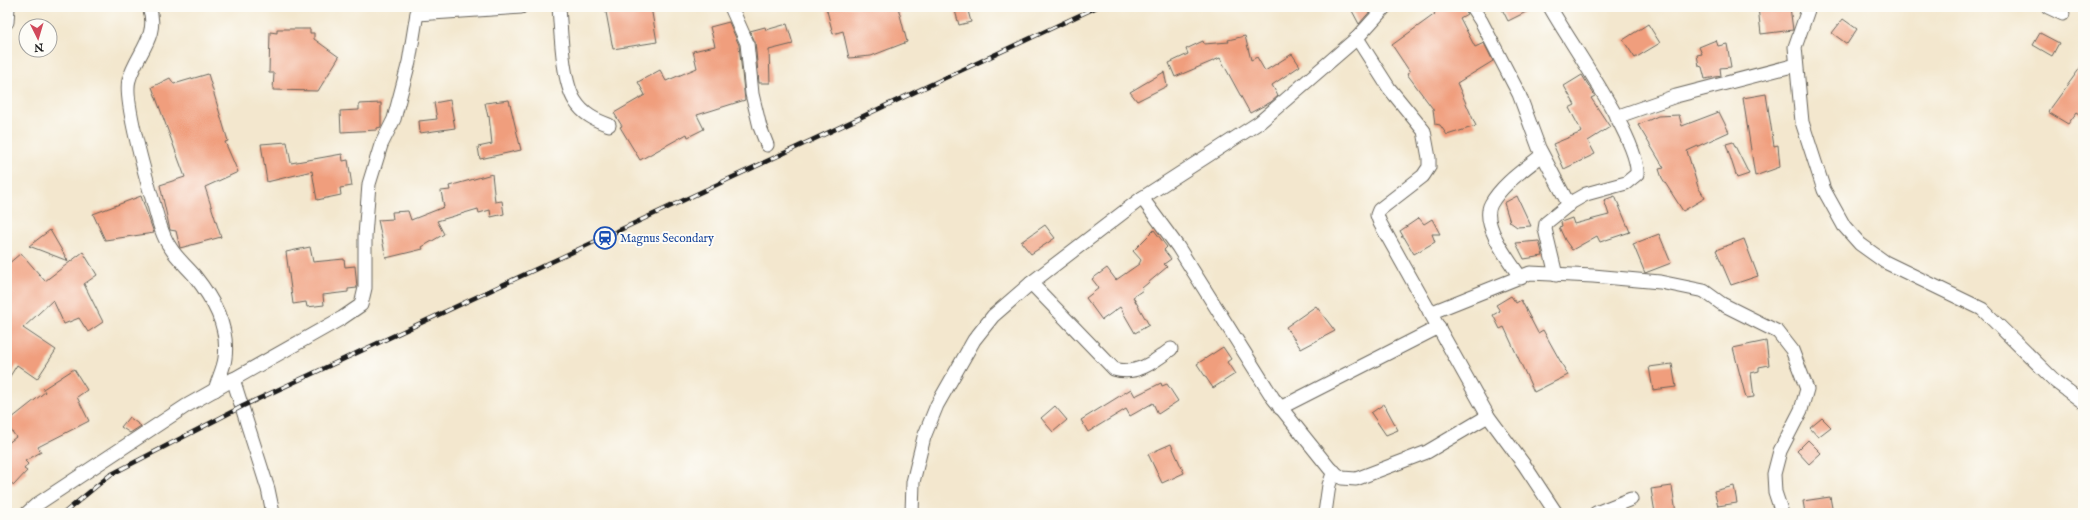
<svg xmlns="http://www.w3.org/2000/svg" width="2090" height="520" viewBox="0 0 2090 520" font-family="'IM FELL English',serif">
  <rect width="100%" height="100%" fill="#fdfcf7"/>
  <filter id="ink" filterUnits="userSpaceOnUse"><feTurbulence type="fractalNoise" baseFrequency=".025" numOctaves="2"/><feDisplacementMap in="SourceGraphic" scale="8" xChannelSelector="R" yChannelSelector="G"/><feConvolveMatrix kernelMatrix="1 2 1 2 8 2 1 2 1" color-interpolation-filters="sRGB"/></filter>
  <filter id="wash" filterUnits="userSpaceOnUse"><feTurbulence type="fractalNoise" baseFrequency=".012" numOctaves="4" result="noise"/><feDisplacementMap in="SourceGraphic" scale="16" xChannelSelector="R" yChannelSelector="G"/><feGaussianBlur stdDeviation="0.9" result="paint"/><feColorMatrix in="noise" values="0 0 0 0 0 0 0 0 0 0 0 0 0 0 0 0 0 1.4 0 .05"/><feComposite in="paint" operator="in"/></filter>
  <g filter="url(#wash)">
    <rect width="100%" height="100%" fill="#f3e7ce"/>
    <g id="blocks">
      <g fill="#f09e7d">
        <polygon points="605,7 651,7 657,42 613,49"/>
        <polygon points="826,7 898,7 907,42 871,56 849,58 843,31 833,34"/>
        <polygon points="954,7 967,7 971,22 959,25"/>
        <polygon points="1350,7 1374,7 1359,24"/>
        <polygon points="1430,7 1464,7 1467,14 1460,18 1475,47 1484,43 1493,61 1457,83 1476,126 1447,135 1440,125 1435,124 1433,109 1407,74 1410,72 1392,45 1435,14"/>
        <polygon points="1501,7 1536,7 1508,21"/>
        <polygon points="1758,7 1790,7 1793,30 1761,34"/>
        <polygon points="1843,19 1857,29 1847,44 1832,33"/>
        <polygon points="729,22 739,45 745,100 697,115 704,129 688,137 687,134 640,160 620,127 622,126 614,113 645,95 638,82 660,70 666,81 697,68 693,51 715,46 710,27"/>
        <polygon points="787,24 793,44 769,50 770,83 759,83 755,42 750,31 765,27 766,30"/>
        <polygon points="1648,24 1660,43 1635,58 1623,40"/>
        <polygon points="277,29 310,29 310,33 314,33 314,39 339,57 318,91 273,90 274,73 269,73 270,32 277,33"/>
        <polygon points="2040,33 2059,43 2052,56 2033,45"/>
        <polygon points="1245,36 1251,60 1257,57 1265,71 1292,54 1300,66 1272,85 1278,96 1271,102 1250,113 1220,58 1175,77 1169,63 1188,54 1186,49 1203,41 1204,44 1229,42 1228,40"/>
        <polygon points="1716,40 1718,46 1727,44 1731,67 1720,68 1721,76 1705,79 1702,67 1699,66 1697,55 1702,54 1699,47"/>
        <polygon points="2083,64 2083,116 2077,112 2068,124 2048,112"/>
        <polygon points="1164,72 1167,86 1137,101 1130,92"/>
        <polygon points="208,74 228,141 225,142 238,172 205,187 221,237 180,248 176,231 170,230 160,185 185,177 152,87 170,78 174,84"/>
        <polygon points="1582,75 1595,96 1591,98 1610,127 1588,141 1595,154 1564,169 1553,144 1582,132 1569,108 1575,105 1564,86"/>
        <polygon points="1766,94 1774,146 1778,145 1780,167 1755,176 1743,98"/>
        <polygon points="450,100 455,128 420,133 419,121 437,119 434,103"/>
        <polygon points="509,100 521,150 480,159 478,147 492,144 489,116 488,117 485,103"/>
        <polygon points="381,103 381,127 377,128 377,130 341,132 340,111 359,110 359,104"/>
        <polygon points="1719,112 1729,132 1687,151 1698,187 1705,198 1683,211 1662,178 1659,169 1664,168 1638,125 1658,116 1679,115 1682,126"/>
        <polygon points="287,142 291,163 342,154 343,161 348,160 352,186 340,188 341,195 317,200 312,171 267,182 261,144"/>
        <polygon points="1733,142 1749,174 1737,178 1726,144"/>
        <polygon points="492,174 495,202 502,201 504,214 491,217 490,210 479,213 478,209 437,221 444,234 422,247 423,249 386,258 378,220 393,219 392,212 408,211 411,220 444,207 441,191 450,190 449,186"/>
        <polygon points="141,196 154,233 105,240 93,214"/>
        <polygon points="1517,196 1531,226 1517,227 1510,222 1504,203"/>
        <polygon points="1615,196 1630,232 1600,242 1597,236 1572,250 1565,240 1559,227 1562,226 1561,222 1572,218 1574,224 1609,215 1604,200"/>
        <polygon points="1419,218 1424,224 1432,219 1440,234 1432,234 1435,242 1414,254 1404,237 1401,237 1403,236 1400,231"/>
        <polygon points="1045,225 1055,238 1031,254 1021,242"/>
        <polygon points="50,230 68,261 29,246"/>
        <polygon points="1154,230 1167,247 1164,250 1171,259 1164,264 1167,267 1142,288 1143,290 1133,297 1149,325 1135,333 1120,307 1102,320 1086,298 1099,288 1092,279 1107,268 1116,280 1139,264 1141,260 1133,251"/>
        <polygon points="1659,234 1671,263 1645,273 1633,244"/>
        <polygon points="1744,239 1758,276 1731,285 1716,250"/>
        <polygon points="1539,241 1543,256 1524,259 1516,243"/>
        <polygon points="310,247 313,262 344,259 345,267 355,266 357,288 348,289 348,292 323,295 324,305 307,307 306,302 293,304 286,252"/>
        <polygon points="83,252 97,275 84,284 103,322 88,332 79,318 64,324 53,300 23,328 56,350 37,379 17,365 7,381 7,265 21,253 45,281"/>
        <polygon points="1511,296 1516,303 1521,300 1538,333 1543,330 1568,375 1534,392 1504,327 1500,329 1493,315 1500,311 1496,305"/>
        <polygon points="1316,306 1335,331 1301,349 1286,327"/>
        <polygon points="1766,341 1769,365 1759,367 1759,371 1751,373 1754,397 1746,398 1733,348"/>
        <polygon points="1223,347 1231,359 1227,362 1235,374 1213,388 1197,364"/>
        <polygon points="1672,364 1676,387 1653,390 1649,367"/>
        <polygon points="74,369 87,390 77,397 89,421 38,447 41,452 25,461 28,464 24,469 27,471 14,485 7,480 7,444 16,437 7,425 7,422 45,392 43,389"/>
        <polygon points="1161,383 1162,386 1167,384 1178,401 1158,414 1153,403 1130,416 1126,409 1088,432 1081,420 1131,389 1135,396"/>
        <polygon points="1384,404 1398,430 1386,435 1371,413"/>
        <polygon points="1055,406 1067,420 1053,432 1041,418"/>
        <polygon points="129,417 141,426 130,433 121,427"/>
        <polygon points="1822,418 1831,427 1818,437 1810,428"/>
        <polygon points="1808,440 1821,453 1809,464 1797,451"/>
        <polygon points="1171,444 1184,473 1162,483 1148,454"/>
        <polygon points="1672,486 1676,513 1655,513 1651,489"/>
        <polygon points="1734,486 1737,503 1718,506 1714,491"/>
        <polygon points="1830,497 1833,513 1805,513 1803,501"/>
      </g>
    </g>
  </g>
  <g filter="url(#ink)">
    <use href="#blocks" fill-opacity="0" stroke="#67635a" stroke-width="1"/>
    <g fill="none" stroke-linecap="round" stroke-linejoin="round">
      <g stroke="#67635a" stroke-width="15">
        <g id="minor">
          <path d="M149,7C160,36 136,54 129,80C123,100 147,181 154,205C158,219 162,236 170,247C176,257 186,266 194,275C213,299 229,326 225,358C224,368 218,379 215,390"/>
          <path d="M559,7C561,31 562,81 575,101C583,114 595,120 609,125"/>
          <polyline points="731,7 747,43 752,94 760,127 767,145"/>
          <polyline points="1472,7 1481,21 1519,94 1539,148 1569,205"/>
          <path d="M1550,7C1569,42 1640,140 1637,174L1626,183L1586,194L1572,202L1546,223L1545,229L1556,275"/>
          <polyline points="1809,7 1795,47 1802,122 1824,190 1844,226 1860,244 1885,262 1982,309 2056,382 2083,402"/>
          <polyline points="2048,7 2063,14"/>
          <polyline points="417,14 521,7"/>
          <polyline points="7,22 8,7"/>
          <polyline points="1357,38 1389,88 1424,131 1429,158 1429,167 1423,176 1379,210 1377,215 1380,223 1488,416 1525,466 1556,513"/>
          <polyline points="1616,117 1676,96 1796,65"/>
          <polyline points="1142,198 1178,247 1273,398 1330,469 1342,478 1356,479 1427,452 1488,416"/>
          <path d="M1521,278C1510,262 1480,224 1491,204C1502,184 1525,169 1542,155"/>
          <path d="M1031,283L1114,369C1136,376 1154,362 1171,349"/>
          <polyline points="1430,313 1530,273 1593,276 1660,282 1704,291 1722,304 1778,332 1792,350 1807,389 1801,410 1780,451 1774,474 1775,492 1782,513"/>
          <polyline points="233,379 268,489 273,513"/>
          <polyline points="1280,408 1439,327"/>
          <polyline points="27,513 36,505 186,406 342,318 361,305 365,288 365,236 369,184 381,145 394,119 409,62 418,7"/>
          <polyline points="912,513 913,482 924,437 937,405 974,340 993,316 1031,283 1142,198 1260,122 1357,38 1385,7"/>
          <polyline points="1325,513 1329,485 1334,471"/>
          <polyline points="1596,513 1631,499"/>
        </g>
      </g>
      <use href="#minor" stroke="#fff" stroke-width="13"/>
      <g stroke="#1c1c1c" stroke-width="4.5">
        <polyline id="rail" points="64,513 110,475 243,406 1097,7"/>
      </g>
      <use href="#rail" stroke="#fdfcf7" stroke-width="3" stroke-dasharray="9" stroke-linecap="butt"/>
    </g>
  </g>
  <defs>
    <g id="station-ring" transform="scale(1.15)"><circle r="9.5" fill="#fdfcf7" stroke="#1a4fb4" stroke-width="1.5"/><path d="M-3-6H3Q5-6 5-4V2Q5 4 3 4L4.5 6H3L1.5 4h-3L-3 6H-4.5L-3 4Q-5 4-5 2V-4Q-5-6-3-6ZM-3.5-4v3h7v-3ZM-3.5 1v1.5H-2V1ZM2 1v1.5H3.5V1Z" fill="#1a4fb4"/></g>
  </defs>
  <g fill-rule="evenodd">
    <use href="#station-ring" x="605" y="238"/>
  </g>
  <g text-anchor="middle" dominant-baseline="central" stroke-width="4" stroke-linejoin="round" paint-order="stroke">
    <g font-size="12" fill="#164399" stroke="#fdfcf7" text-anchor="start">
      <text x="620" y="238">Magnus Secondary</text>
    </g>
  </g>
  <rect width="2090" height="520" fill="none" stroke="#fdfcf7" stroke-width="24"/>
  <g transform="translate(38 38) rotate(175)"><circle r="19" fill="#fdfcf7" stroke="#a3a29f"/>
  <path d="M0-3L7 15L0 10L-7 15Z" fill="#d1495b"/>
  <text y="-6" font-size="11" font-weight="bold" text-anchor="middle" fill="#1c1c1c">N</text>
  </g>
</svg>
